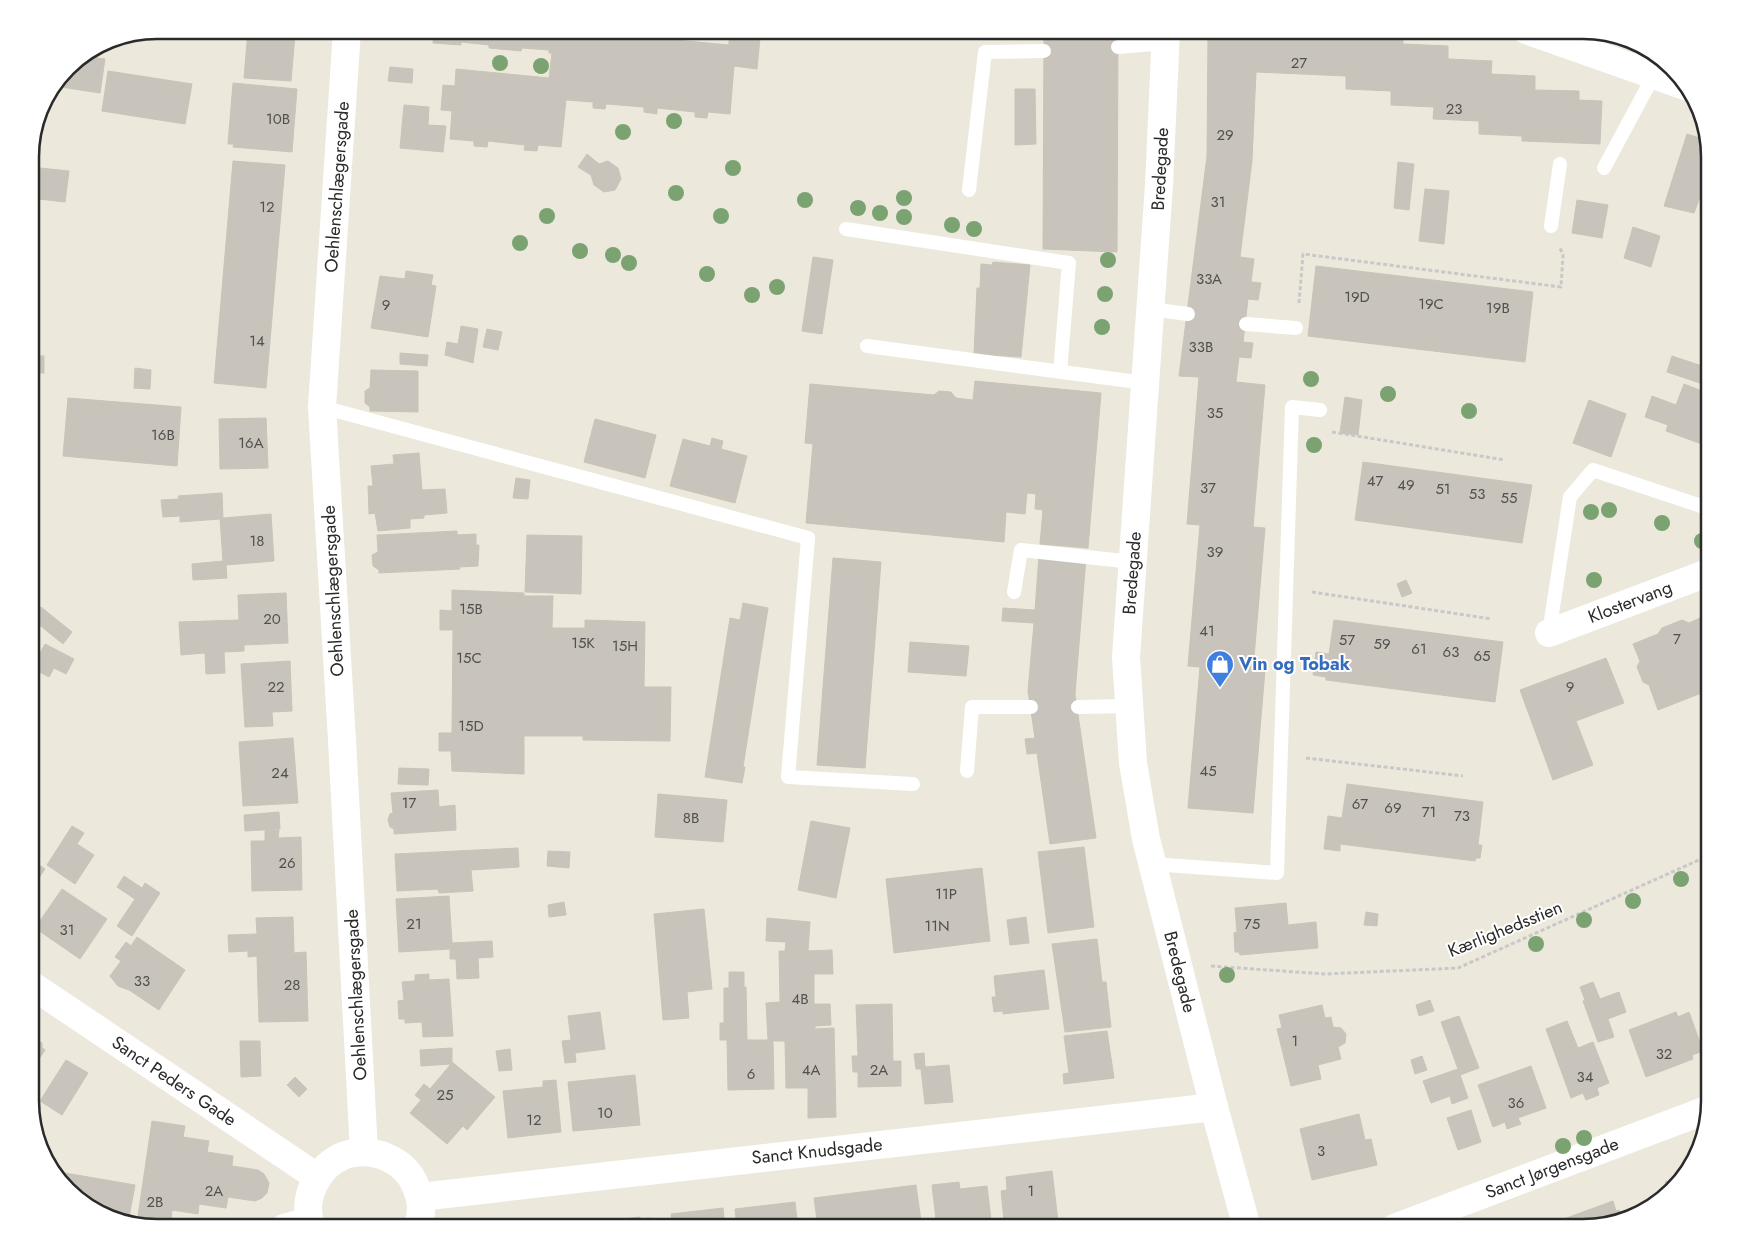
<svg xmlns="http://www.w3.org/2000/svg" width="1740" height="1258" viewBox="0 0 1740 1258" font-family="Jost,sans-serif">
  <rect width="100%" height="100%" fill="#ece8dc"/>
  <g fill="#c8c4bc" stroke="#c8c4b6">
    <polygon points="195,30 240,30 239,35"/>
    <polygon points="265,30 275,30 275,33 295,34 291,81 244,78 248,31 265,32"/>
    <polygon points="434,30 614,30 614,34 729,45 729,35 760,38 757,69 734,66 730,114 708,112 707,118 695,117 695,112 657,108 657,114 644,112 644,107 606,104 605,109 593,108 593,102 566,100 561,147 538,145 537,151 524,150 525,145 488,141 487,147 474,146 474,141 450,139 452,111 441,110 443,85 455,86 456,69 549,78 552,53 549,53 549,50 522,48 521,51 489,48 489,45 461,42 461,45 433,43"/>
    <polygon points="1080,30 1129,30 1129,38 1118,37 1117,252 1043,249 1044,37 1080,37"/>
    <polygon points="1222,30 1403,31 1403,44 1448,46 1448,59 1492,61 1491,74 1535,76 1535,90 1579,91 1579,100 1602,101 1600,144 1522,141 1522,136 1479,134 1479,121 1433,119 1434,107 1391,105 1391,91 1346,89 1346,76 1256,72 1252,161 1240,257 1254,259 1251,282 1261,283 1258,300 1248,299 1243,342 1253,343 1251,358 1239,357 1236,382 1265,385 1253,527 1265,528 1253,669 1265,670 1253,813 1188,808 1200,667 1188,666 1200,525 1187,524 1199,377 1179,376 1207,156 1208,35 1222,36"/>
    <polygon points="83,56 105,59 100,93 54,86 73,62"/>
    <polygon points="390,67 413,69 412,83 388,81"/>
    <polygon points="108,71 192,84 185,124 102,111"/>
    <polygon points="233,83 297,89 292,152 233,147 234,144 228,144"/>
    <polygon points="1015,89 1035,89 1036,144 1015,145"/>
    <polygon points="404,105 429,107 428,125 446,126 443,152 400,148"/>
    <polygon points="1687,134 1706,140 1710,157 1710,197 1701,194 1694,213 1664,206"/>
    <polygon points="587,154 599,164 608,161 618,168 621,179 615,190 604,192 594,185 591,175 578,167"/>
    <polygon points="233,161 285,165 266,388 214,383"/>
    <polygon points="1398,162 1414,164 1409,210 1394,208"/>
    <polygon points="30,167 69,171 65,202 30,198"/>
    <polygon points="1425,189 1449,191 1444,244 1419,241"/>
    <polygon points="1577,200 1608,205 1602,238 1572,233"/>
    <polygon points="1633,227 1660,236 1651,267 1624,258"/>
    <polygon points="813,257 833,260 822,334 802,331"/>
    <polygon points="993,262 1030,265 1021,357 974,354 977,288 980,288 981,264 992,265"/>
    <polygon points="1316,266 1533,292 1525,362 1308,336"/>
    <polygon points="406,271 433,275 431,285 436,286 428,337 371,328 380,276 405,279"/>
    <polygon points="461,326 478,329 473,363 445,355 447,342 458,344"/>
    <polygon points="487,329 502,332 498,350 483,347"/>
    <polygon points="400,353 428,355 427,366 400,364"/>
    <rect x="30" y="356" width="14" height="17"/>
    <polygon points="1672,356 1708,368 1703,384 1667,372"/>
    <polygon points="135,368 151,370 150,389 134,388"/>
    <polygon points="371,370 418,371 418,412 370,411 370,407 365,403 365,391 370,388"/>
    <polygon points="975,381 1101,393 1088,548 1040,544 1043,510 1035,509 1036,494 1027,493 1025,514 1006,512 1004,542 806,523 813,444 805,443 810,384 934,395 939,391 951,392 956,398 973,400"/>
    <polygon points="1684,384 1710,394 1710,447 1666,431 1668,425 1645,417 1652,396 1676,405"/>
    <polygon points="1345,397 1362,400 1358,435 1340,433"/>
    <polygon points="68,398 181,407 177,466 63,456"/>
    <polygon points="1589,400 1626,414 1611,457 1573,443"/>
    <polygon points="266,418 268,468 220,469 219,419"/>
    <polygon points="595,419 656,435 645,478 584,462"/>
    <polygon points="712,438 723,441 721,449 747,456 735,503 670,486 683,439 710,446"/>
    <polygon points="419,453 422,490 445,489 447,513 424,515 424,518 410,519 410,528 378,531 375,513 369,514 368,486 373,486 371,466 394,464 393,455"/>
    <polygon points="1363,462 1532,485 1522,543 1355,520"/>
    <polygon points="516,478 530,480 528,499 513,498"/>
    <polygon points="222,493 223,518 271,514 274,561 226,565 227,578 193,580 192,564 223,561 220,519 180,522 180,516 163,517 161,500 179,499 178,496"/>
    <polygon points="457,531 457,535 476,534 476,545 479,545 478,566 459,567 460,569 379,573 379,570 373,566 372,555 378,552 377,535"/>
    <polygon points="527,535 582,536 581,594 525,592"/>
    <polygon points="1039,555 1086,558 1075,694 1096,838 1050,844 1037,753 1027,754 1025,739 1035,738 1028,691 1034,623 1002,621 1003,608 1035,610"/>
    <polygon points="833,558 881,562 865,768 817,765"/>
    <polygon points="1406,580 1412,593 1402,597 1397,584"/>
    <polygon points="452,590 524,593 524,596 553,596 552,628 585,628 585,620 645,622 644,687 671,687 670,741 583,740 583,736 524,736 524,774 452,771 451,751 439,751 439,733 452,733 453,630 440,630 440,610 452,611"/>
    <polygon points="286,593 288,643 244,645 244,651 224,652 225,673 206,674 205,653 181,655 179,622 239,620 238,595"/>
    <polygon points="743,603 768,608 743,767 745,767 742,783 705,777 730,618 740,620"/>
    <polygon points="41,607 72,632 63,644 32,619"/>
    <polygon points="1710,610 1710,672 1703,675 1709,690 1658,710 1649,685 1643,682 1637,667 1640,661 1633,644 1658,634 1662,628 1682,620 1689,623 1700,618 1703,612"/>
    <polygon points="1334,620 1503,642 1495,702 1326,680 1326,677 1313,675 1316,652 1329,654"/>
    <polygon points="910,642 969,646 966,676 908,672"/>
    <polygon points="45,644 74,659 66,674 54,668 49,677 32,668"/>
    <polygon points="1606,658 1624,703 1576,721 1593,765 1553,780 1520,690"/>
    <polygon points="290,661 292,711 272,712 273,726 245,727 241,664"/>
    <polygon points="293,738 298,803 243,806 239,742"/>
    <polygon points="399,768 429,769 428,785 398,784"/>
    <polygon points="1347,784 1483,802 1478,845 1482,845 1480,858 1476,858 1475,861 1340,844 1340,851 1324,849 1328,816 1342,818"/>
    <polygon points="438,790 439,807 455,805 456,830 394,834 394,829 390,827 388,820 390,814 393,813 391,793"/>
    <polygon points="658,794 727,800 723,842 655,837"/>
    <polygon points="279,812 280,829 245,831 244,815"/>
    <polygon points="811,821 850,828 836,898 798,890"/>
    <polygon points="72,826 84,833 77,844 94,855 75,884 47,865"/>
    <polygon points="265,830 279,830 278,838 301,837 302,890 252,891 251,841 265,841"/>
    <polygon points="1084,847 1094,927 1048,933 1038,852"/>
    <polygon points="518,848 519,867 471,870 473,891 439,893 438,889 397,891 395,854"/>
    <polygon points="548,851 570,852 569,868 547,866"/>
    <polygon points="30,859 45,869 30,891"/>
    <polygon points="982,868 990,941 894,953 886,879"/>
    <polygon points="124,876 142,888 145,883 160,893 132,936 117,926 135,899 117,887"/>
    <polygon points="62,889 107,919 80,959 35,928"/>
    <polygon points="449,896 452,943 492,941 493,957 478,958 479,978 457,979 456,959 450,959 450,949 399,952 396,899"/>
    <polygon points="564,902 566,915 549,917 548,905"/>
    <polygon points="1286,903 1288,925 1316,922 1318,948 1240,955 1239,952 1235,952 1234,933 1237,932 1235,908"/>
    <polygon points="704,909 712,989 687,992 689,1018 663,1020 654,914"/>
    <polygon points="1366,912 1378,914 1377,926 1364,925"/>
    <polygon points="293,917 294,953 306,952 308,1021 259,1022 257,956 248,957 248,951 229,952 228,935 257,934 256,918"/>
    <polygon points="1026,917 1029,943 1010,945 1007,920"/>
    <polygon points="767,918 810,922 808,951 832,950 833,974 814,974 814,1004 830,1004 831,1025 815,1026 815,1029 834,1028 836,1117 808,1118 808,1088 786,1088 785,1041 773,1041 774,1089 728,1090 727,1040 720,1040 720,1023 724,1023 724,988 729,988 729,972 744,972 744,987 746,987 747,1040 768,1040 766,1003 780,1002 779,951 785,951 786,942 766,941"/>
    <polygon points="137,937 185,970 159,1010 129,990 118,986 110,976 121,961 115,957 126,942 131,946"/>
    <polygon points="1097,939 1102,982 1106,982 1111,1027 1065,1032 1052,944"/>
    <polygon points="1044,970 1049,1009 1003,1014 1003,1011 994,1012 992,997 996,997 994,976"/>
    <polygon points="429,974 429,980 449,979 453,1036 423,1037 422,1022 405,1023 405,1019 399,1019 398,1001 404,1000 402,982 415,981 415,975"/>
    <polygon points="1593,982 1600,999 1619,992 1626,1012 1608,1019 1614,1037 1598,1042 1583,1001 1585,1000 1580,987"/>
    <polygon points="1430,1000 1434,1011 1419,1016 1416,1005"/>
    <polygon points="1710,1002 1710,1033 1700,1006"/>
    <polygon points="892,1004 893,1061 901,1061 901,1086 858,1087 858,1072 853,1072 852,1056 858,1056 856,1005"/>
    <polygon points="1322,1005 1325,1018 1331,1017 1333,1027 1341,1028 1346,1034 1345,1043 1338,1047 1341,1059 1318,1065 1321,1079 1291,1086 1277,1029 1282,1028 1279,1015"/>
    <polygon points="600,1012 605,1049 575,1053 576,1062 565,1063 562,1041 571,1040 568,1016"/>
    <polygon points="1676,1012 1678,1017 1689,1012 1703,1051 1692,1055 1693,1059 1646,1077 1629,1030"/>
    <polygon points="1459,1016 1479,1068 1460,1075 1468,1098 1452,1104 1450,1096 1431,1103 1423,1081 1458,1069 1441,1022"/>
    <polygon points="1567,1021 1578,1048 1593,1042 1609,1083 1597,1088 1599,1095 1586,1100 1583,1093 1571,1098 1546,1029"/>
    <polygon points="1107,1031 1114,1078 1064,1084 1063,1074 1069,1073 1064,1036"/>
    <polygon points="32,1037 42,1043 42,1048 45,1050 33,1068 39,1077 34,1084 30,1085 30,1038"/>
    <polygon points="240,1041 260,1041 261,1076 241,1077"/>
    <polygon points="452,1048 452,1062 495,1097 467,1130 463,1126 447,1144 410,1113 421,1100 415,1095 424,1084 430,1089 451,1064 421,1066 420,1050"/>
    <polygon points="510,1049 512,1070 499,1071 496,1051"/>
    <polygon points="924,1053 925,1067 949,1065 953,1102 925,1104 921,1069 916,1069 914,1054"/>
    <polygon points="1422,1056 1427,1070 1415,1074 1411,1060"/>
    <polygon points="66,1060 88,1073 62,1115 40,1101"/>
    <polygon points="1531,1066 1546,1108 1518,1118 1521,1124 1507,1129 1505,1122 1493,1127 1478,1085"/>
    <polygon points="635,1075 640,1125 573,1131 568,1082"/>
    <polygon points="295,1077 307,1089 299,1097 287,1085"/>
    <polygon points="556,1080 561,1132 508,1138 503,1091 543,1087 543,1081"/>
    <polygon points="1471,1110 1481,1142 1458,1150 1447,1118"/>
    <polygon points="1359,1114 1365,1140 1371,1139 1377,1165 1312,1180 1300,1129"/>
    <polygon points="152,1121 185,1126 183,1137 209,1141 207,1152 233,1156 232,1166 258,1170 264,1174 269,1183 267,1193 262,1198 255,1201 228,1197 226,1208 199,1204 198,1214 172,1210 171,1220 138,1216"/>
    <polygon points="1052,1171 1058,1221 1011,1226 1010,1220 1004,1221 1001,1191 1007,1190 1006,1177"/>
    <polygon points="65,1173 135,1185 128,1223 116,1221 80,1202 64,1183"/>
    <polygon points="1686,1174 1684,1178 1668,1191 1665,1182"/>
    <polygon points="959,1182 960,1189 987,1186 992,1228 937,1228 932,1185"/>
    <polygon points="916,1185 922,1228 818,1228 814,1198"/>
    <polygon points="1613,1201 1616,1211 1619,1210 1622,1219 1583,1228 1564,1228 1561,1220"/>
    <polygon points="795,1202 798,1228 737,1228 735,1209"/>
    <polygon points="723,1208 725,1228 673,1228 671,1214"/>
    <polygon points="640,1217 640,1219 652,1218 653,1228 591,1228 591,1226 599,1225 599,1222"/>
  </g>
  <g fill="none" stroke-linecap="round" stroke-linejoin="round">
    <g stroke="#c8c8c8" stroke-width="3" stroke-dasharray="4 2.5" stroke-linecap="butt">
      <polyline points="1299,303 1303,254 1561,287 1563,255 1560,248"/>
      <polyline points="1332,432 1505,460"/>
      <polyline points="1312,592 1492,619"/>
      <polyline points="1306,758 1463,776"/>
      <polyline points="1211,966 1325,974 1458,968 1710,855"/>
    </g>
    <g stroke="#fff" stroke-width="14">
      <polyline points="1118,47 1166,43"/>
      <polyline points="1604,168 1654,75"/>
      <polyline points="969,190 985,52 1044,51"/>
      <polyline points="1551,226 1560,164"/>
      <polyline points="846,229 1069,263 1060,372"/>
      <polyline points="1150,309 1188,314"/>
      <polyline points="1246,324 1296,328"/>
      <polyline points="867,346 1145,383"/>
      <polyline points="322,407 808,538 788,777 913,784"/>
      <polyline points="1014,592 1021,550 1133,562"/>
      <polyline points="1549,633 1570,497 1593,470 1710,509"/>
      <polyline points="1078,707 1129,706"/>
      <polyline points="967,771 972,707 1031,707"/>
      <polyline points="1152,864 1277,873 1292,407 1320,410"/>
    </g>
    <g stroke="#fff" stroke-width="28">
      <polyline points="347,30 322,407 342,740 364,1152"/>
      <polyline points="1526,30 1685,86"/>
      <polyline points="1549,633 1710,572"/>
      <polyline points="30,984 317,1177"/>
      <polyline points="420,1197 1214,1107"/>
      <polyline points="284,1228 309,1221"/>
      <path d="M312,1228C300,1200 317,1166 345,1155C373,1146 406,1160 416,1187C422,1200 423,1214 417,1228"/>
      <polyline points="1394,1228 1709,1109"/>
    </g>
    <polyline stroke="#fff" stroke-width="28" points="1166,30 1159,185 1126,657 1133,763 1146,839 1214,1107 1247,1228"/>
  </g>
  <g fill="#7ba271">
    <circle cx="500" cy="63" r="8"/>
    <circle cx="541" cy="66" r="8"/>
    <circle cx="674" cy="121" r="8"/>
    <circle cx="623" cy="132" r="8"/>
    <circle cx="733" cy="168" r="8"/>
    <circle cx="676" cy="193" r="8"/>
    <circle cx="904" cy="198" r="8"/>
    <circle cx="805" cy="200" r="8"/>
    <circle cx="858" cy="208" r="8"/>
    <circle cx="880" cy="213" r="8"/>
    <circle cx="547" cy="216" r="8"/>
    <circle cx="721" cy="216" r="8"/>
    <circle cx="904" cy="217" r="8"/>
    <circle cx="952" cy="225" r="8"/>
    <circle cx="974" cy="229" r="8"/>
    <circle cx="520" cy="243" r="8"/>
    <circle cx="580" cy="251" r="8"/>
    <circle cx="613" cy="255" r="8"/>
    <circle cx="1108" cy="260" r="8"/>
    <circle cx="629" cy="263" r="8"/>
    <circle cx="707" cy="274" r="8"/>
    <circle cx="777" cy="287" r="8"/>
    <circle cx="1105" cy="294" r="8"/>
    <circle cx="752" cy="295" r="8"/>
    <circle cx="1102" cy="327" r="8"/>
    <circle cx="1311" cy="379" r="8"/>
    <circle cx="1388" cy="394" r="8"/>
    <circle cx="1469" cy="411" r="8"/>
    <circle cx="1314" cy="445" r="8"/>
    <circle cx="1609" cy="510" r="8"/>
    <circle cx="1591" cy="512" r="8"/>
    <circle cx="1662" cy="523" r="8"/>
    <circle cx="1702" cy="541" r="8"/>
    <circle cx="1594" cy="580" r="8"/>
    <circle cx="1681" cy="879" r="8"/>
    <circle cx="1633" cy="901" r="8"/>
    <circle cx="1584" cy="920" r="8"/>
    <circle cx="1536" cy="944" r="8"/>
    <circle cx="1227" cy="975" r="8"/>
    <circle cx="1584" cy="1138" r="8"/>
    <circle cx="1563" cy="1146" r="8"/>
  </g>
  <defs>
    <g id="shop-pin" transform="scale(1.4375)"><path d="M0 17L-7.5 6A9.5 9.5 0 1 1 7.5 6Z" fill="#3f7fe0" stroke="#fff"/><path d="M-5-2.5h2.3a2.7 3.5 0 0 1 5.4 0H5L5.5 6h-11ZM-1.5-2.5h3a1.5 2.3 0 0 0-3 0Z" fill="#fff"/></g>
  </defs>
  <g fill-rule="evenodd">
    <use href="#shop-pin" x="1220" y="664"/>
  </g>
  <g text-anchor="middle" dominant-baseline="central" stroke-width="4" stroke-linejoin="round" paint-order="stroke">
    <g font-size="15" fill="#52504e">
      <text x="1299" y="63">27</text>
      <text x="1454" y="109">23</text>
      <text x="278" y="119">10B</text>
      <text x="1225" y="135">29</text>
      <text x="1218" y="202">31</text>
      <text x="267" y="207">12</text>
      <text x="1209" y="279">33A</text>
      <text x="1357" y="297">19D</text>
      <text x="1431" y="304">19C</text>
      <text x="386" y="305">9</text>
      <text x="1498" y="308">19B</text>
      <text x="257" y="341">14</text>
      <text x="1201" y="347">33B</text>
      <text x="1215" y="413">35</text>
      <text x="163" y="435">16B</text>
      <text x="251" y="443">16A</text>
      <text x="1375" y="481">47</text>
      <text x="1406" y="485">49</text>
      <text x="1208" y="488">37</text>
      <text x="1443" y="489">51</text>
      <text x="1477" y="494">53</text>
      <text x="1509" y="498">55</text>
      <text x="257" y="541">18</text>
      <text x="1215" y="552">39</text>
      <text x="471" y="609">15B</text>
      <text x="272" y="619">20</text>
      <text x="1207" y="631">41</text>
      <text x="1677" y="639">7</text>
      <text x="1347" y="640">57</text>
      <text x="583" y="643">15K</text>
      <text x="1382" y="644">59</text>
      <text x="625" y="646">15H</text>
      <text x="1419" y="649">61</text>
      <text x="1451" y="652">63</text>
      <text x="1482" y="656">65</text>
      <text x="469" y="658">15C</text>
      <text x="276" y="687">22</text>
      <text x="1570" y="687">9</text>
      <text x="471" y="726">15D</text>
      <text x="1208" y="771">45</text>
      <text x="280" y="773">24</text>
      <text x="409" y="803">17</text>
      <text x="1360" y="804">67</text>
      <text x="1393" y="808">69</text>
      <text x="1429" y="812">71</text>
      <text x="1462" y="816">73</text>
      <text x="691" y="818">8B</text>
      <text x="287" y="863">26</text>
      <text x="946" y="894">11P</text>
      <text x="414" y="924">21</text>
      <text x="1252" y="924">75</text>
      <text x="937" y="926">11N</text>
      <text x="67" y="930">31</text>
      <text x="142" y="981">33</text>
      <text x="292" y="985">28</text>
      <text x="800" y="999">4B</text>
      <text x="1295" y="1041">1</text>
      <text x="1664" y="1054">32</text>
      <text x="811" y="1070">4A</text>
      <text x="879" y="1070">2A</text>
      <text x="751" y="1074">6</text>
      <text x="1585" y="1077">34</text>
      <text x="445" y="1095">25</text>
      <text x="1516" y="1103">36</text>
      <text x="605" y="1113">10</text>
      <text x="534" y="1120">12</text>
      <text x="1321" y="1151">3</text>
      <text x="214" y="1191">2A</text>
      <text x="1031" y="1191">1</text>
      <text x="155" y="1202">2B</text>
    </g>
    <g font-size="18" fill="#2a2a2a" stroke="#fff">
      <text transform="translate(1160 169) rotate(-87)">Bredegade</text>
      <text transform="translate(337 187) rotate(-86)">Oehlenschlægersgade</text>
      <text transform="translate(1132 573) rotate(-86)">Bredegade</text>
      <text transform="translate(333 591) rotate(-93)">Oehlenschlægersgade</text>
      <text transform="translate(1630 602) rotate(-21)">Klostervang</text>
      <text transform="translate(1505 929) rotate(-22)">Kærlighedsstien</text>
      <text transform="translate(1180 972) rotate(76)">Bredegade</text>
      <text transform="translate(356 995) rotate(-93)">Oehlenschlægersgade</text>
      <text transform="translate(174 1081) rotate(34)">Sanct Peders Gade</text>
      <text transform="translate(817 1151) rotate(-6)">Sanct Knudsgade</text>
      <text transform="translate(1552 1168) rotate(-21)">Sanct Jørgensgade</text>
    </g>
    <g font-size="18" font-weight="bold" fill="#366cbe" stroke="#fff" text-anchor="start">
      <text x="1239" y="664">Vin og Tobak</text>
    </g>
  </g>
  <path d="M0 0H1740V1258H0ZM157 39H1583A118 118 0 0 1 1701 157V1101A118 118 0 0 1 1583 1219H157A118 118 0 0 1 39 1101V157A118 118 0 0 1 157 39Z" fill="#fff" fill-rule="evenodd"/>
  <path fill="none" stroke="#2a2a2a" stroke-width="2.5" d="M157 39H1583A118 118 0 0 1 1701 157V1101A118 118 0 0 1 1583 1219H157A118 118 0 0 1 39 1101V157A118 118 0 0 1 157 39Z"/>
</svg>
